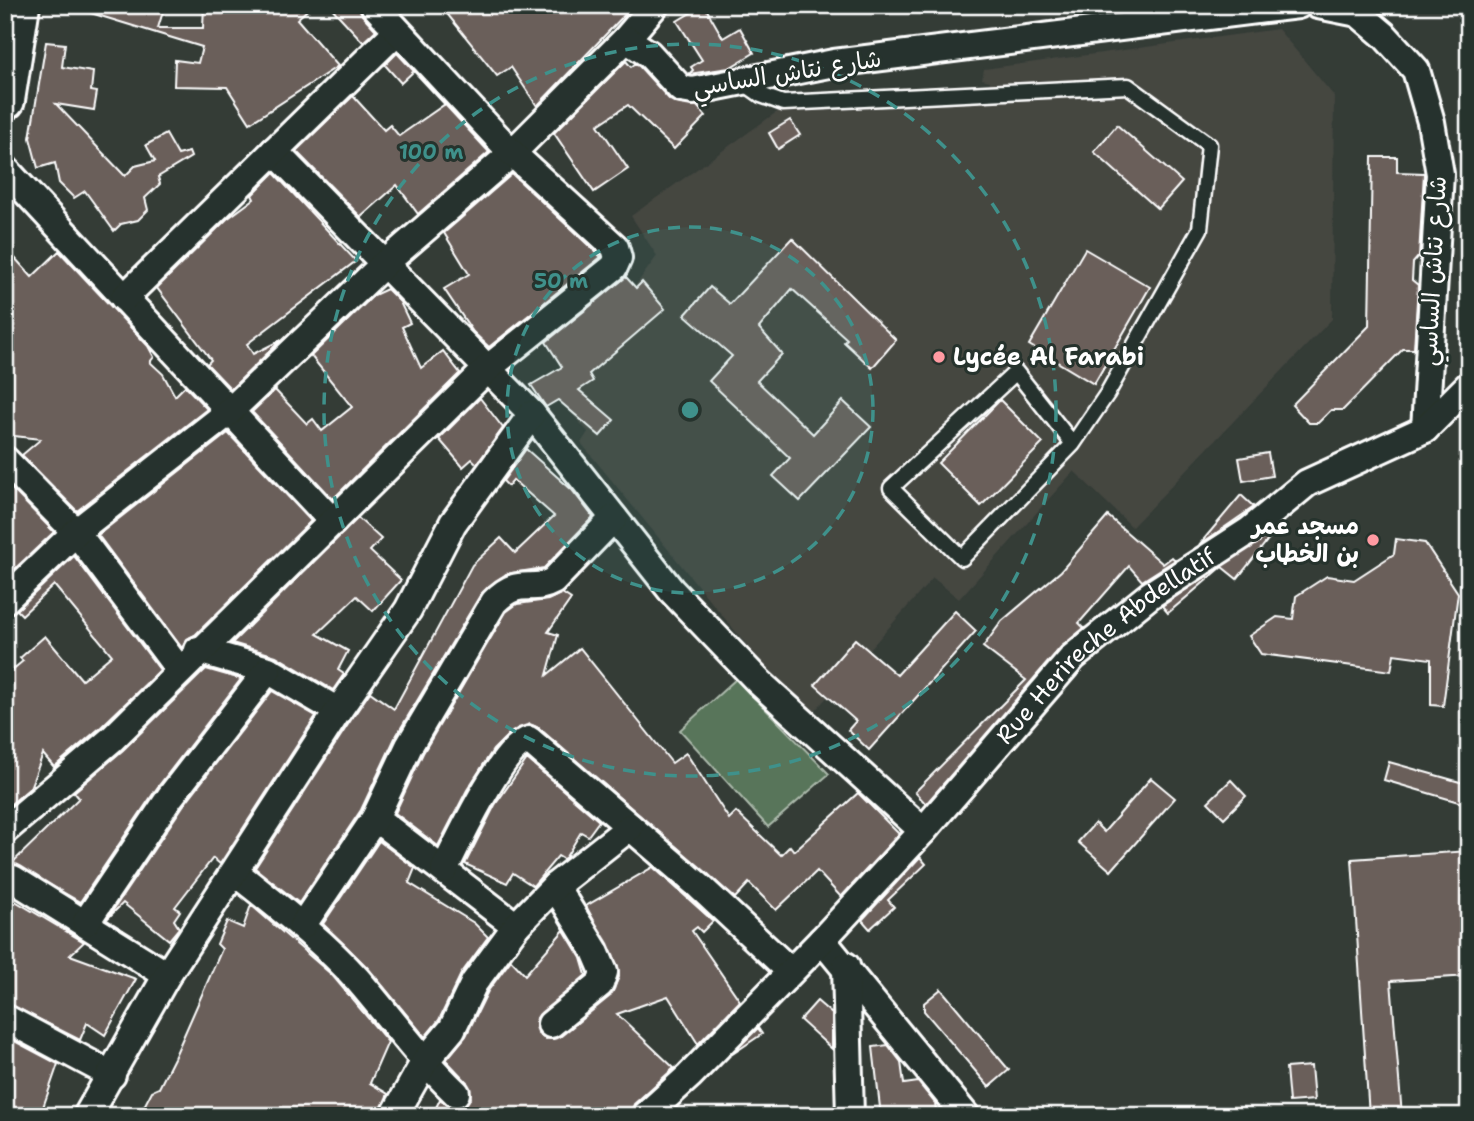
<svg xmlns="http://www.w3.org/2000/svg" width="1474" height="1121" viewBox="0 0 1474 1121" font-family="'Shantell Sans','Playpen Sans Arabic',sans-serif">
  <rect width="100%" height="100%" fill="#343c36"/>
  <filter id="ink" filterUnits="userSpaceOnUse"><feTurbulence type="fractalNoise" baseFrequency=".0143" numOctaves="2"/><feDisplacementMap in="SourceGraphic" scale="14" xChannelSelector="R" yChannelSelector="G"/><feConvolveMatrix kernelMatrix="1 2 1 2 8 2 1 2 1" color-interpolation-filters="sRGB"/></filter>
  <g filter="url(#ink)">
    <polygon fill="#444641" points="1278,29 1334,96 1332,319 1132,527 1074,471 959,599 933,578 814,712 775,680 581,443 588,432 555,395 657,256 631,216 788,104 984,99 990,81 982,79 984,69"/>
    <polygon fill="#59745a" stroke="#acbaac" stroke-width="2" points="736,679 829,774 768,827 680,730"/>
    <g fill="#6b5e5a" stroke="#fff" stroke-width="2">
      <polygon points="82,5 165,5 158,28 203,28 204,5 313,5 297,19 338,66 250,123 227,87 174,86 175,60 198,63 202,47 81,10"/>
      <polygon points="329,5 359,5 362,15 376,30 363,42"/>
      <polygon points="440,5 530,5 537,14 548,5 634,5 537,106 511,67 497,76"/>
      <polygon points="704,5 723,38 740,28 754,53 729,68 689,74 693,70 691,67 702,60 677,21"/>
      <polygon points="46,42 65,44 62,67 93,72 91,91 97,92 94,110 56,104 125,176 135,166 155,161 146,145 166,134 178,155 189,152 191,157 158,177 160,184 145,198 148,210 138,220 121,224 114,231 85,191 74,198 59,183 55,163 38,168 30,138"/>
      <polygon points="397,53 489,152 418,214 397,185 361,217 296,151 353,96 384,130 390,125 399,136 445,104 414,71 401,83 385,65"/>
      <polygon points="626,61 631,67 635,64 639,66 670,100 697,106 706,116 674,149 628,105 598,125 628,169 594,192 554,133"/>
      <polygon points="790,120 800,135 778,149 769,133"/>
      <polygon points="1117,125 1182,182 1158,209 1094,152"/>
      <polygon points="1372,157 1397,157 1397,172 1424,173 1419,256 1413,263 1412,280 1418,285 1414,349 1403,349 1343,410 1331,410 1318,423 1309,423 1292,405 1369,326"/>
      <polygon points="274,173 356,261 247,344 253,354 281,340 231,389 207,364 211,360 157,288 227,219 254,199 252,195"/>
      <polygon points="512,174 601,257 489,347 473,332 444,289 469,274 444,233"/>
      <polygon points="792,238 896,340 872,368 844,342 847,339 792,289 759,328 782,354 757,381 813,434 843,401 871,427 800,501 773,476 790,458 709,381 732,356 685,315 710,287 730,304"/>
      <polygon points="5,247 32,277 59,251 148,346 154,357 150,362 163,374 175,396 185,386 207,409 77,511 22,455 41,439 5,435"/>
      <polygon points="1085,249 1150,287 1094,384 1029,345"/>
      <polygon points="626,277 636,288 642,282 665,309 589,374 593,381 579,390 614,420 600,436 558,400 546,407 531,385 562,367 546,342"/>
      <polygon points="387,289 400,302 410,323 402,327 421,368 443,351 460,373 333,499 252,412 275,390 307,424 313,419 322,431 352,407 311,356 374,295"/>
      <polygon points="480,398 503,428 477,464 472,459 463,467 439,439"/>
      <polygon points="1000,400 1043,443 981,506 938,463"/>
      <polygon points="228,433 311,521 195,635 187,639 182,648 98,535"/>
      <polygon points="526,449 572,490 593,517 544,568 506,574 481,594 395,738 361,810 299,903 255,868 351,720 370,692 394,709 472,565 501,538 515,553 554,516 513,480 508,486 503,481"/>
      <polygon points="1268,453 1272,476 1243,481 1239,458"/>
      <polygon points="11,488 54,532 5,578 5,493"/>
      <polygon points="1241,495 1254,507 1199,545"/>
      <polygon points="1108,516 1163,564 1172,557 1175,560 1142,581 1129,566 1079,623 1084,628 1061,647 926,804 915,792 1026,680 983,647 1002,621 1061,571"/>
      <polygon points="358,518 381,539 370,551 401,580 373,611 357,596 317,634 348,651 338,670 344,674 333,690 276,656 232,643"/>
      <polygon points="1278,527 1237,579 1222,567 1168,613 1162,606"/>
      <polygon points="1396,539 1425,543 1458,593 1443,706 1431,705 1431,659 1394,654 1391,671 1261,654 1249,636 1277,617 1293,619 1296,596 1327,576 1354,580 1394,554"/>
      <polygon points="74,556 160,670 101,727 54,767 43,754 30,788 5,809 5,676 23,661 20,658 45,636 82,680 112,655 54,585 22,615 17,610"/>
      <polygon points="562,593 571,599 548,632 558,635 547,675 580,648 672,763 686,753 729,819 736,812 781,855 790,846 794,851 858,793 899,834 841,897 817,871 776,910 749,883 735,898 539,728 530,724 510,733 493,750 467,790 438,846 395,813 423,753 506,612 517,604 548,600"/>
      <polygon points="955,611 976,631 869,750 848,730 856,721 815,685 855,639 897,675"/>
      <polygon points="206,669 241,679 157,788 80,902 12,863 79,798 74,792 123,750"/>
      <polygon points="272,691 316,716 220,864 213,858 175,907 180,911 174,920 179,928 169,940 123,903 107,919 183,806"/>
      <polygon points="527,759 599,821 588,836 581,832 566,857 563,859 558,856 533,886 513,873 507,883 465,864 495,805"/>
      <polygon points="1389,762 1467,784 1462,803 1384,780"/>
      <polygon points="1151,778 1175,798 1111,871 1078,842 1095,823 1104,832"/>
      <polygon points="1231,780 1246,796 1224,818 1208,802"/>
      <polygon points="379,841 415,868 409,883 474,923 488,937 461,974 439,1020 425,1037 368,968 323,924"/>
      <polygon points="1469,851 1469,976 1391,981 1402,1116 1369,1116 1352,859"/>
      <polygon points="920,857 926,864 888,900 894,907 870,929 862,920"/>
      <polygon points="653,867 713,921 702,932 697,927 692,931 740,1001 698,1044 668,996 617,1014 674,1068 634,1104 630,1116 432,1116 440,1099 451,1108 459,1108 471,1098 467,1082 446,1060 466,1036 488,991 511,960 525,975 564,930 581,958 586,975 537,1018 538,1033 546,1039 561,1036 610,996 619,977 618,966 586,906"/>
      <polygon points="5,895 84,942 70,955 136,979 105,1035 87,1023 80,1040 5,1002"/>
      <polygon points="251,905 332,975 388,1042 370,1083 388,1094 378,1116 139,1116 152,1091 159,1088 174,1058 222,949 217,944 227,921 243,928"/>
      <polygon points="941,989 1009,1070 989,1087 924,1011 924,1003"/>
      <polygon points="817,1001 832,1014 832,1049 800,1020"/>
      <polygon points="758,1028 762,1034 731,1055"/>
      <polygon points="5,1036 58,1064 40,1116 5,1116"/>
      <polygon points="888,1045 901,1062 904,1084 918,1082 935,1103 937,1116 881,1116 873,1047"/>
      <polygon points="1311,1066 1314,1100 1289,1102 1286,1068"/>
    </g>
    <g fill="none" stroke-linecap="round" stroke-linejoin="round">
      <g stroke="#fff" stroke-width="19">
        <polyline id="lane" points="741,81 761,95 783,103 1128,86 1209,145 1200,229 1107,394 1073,444 962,558 891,488 1016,372 1073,444"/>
      </g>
      <g stroke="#fff" stroke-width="32">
        <g id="street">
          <polyline points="1318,5 1358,13 1384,35 1416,70 1431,122 1440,174 1425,429"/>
          <polyline points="626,39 655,5"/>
          <polyline points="274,151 532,414 671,590 759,682 923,831"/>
          <polyline points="5,169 333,522"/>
          <polyline points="124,298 396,32"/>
          <polyline points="5,460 76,532 180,671"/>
          <polyline points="5,600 76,532 229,412 383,265 512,153 626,39 649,54 681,89 693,91 834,63 1298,5"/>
          <polyline points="198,650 268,670 338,711"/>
          <polyline points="375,818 516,926"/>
          <polyline points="5,830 112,739 487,369 614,267 618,258 615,247 512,153 374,5"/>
          <path d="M444,870C457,844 502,746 529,740L699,886L789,970"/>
          <path d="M236,873C277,906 321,939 357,979C390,1017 419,1058 456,1093"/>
          <polyline points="5,879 13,879 167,975"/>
          <polyline points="86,922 170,797 268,670"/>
          <path d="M302,926L375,818L409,746L494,602C520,575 530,594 553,581L614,518"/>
          <polyline points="822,940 966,1116"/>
          <polyline points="846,966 850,1116"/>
          <polyline points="5,1018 112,1075"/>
          <polyline points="551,1024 600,984 604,972 595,951 555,886"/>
          <polyline points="87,1116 167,975 338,711 408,610 453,523 532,414"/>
          <polyline points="394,1116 425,1061 452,1029 474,983 516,926 555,886 630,827"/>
          <path id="s1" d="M645,1116L689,1076L822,940L923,831L1073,657L1150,595L1249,531L1307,483L1425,429L1469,385"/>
        </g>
      </g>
      <g stroke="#fff" stroke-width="44">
        <polyline id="primary" points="5,100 20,5"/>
      </g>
      <use href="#lane" stroke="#26332d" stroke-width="14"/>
      <use href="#street" stroke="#26332d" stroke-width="26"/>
      <use href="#primary" stroke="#26332d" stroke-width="38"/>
    </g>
  </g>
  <circle cx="690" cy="410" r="183" fill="#3f918b" fill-opacity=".12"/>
  <g fill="none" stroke="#3f918b" stroke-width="3.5" stroke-dasharray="12 9">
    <circle cx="690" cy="410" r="183"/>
    <circle cx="690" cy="410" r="366"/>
  </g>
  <g fill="#ff9aa2" stroke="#26332d" stroke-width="2.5">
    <circle cx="939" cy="357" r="7"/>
    <circle cx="1373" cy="540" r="7"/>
  </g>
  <g text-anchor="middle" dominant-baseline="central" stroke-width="6" stroke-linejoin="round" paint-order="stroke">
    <g font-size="24" fill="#fff" stroke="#26332d">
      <text transform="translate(787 73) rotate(-9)">شارع نتاش الساسي</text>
      <text transform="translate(1433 271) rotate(-87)">شارع نتاش الساسي</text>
      <text stroke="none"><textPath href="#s1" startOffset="660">Rue Herireche Abdellatif</textPath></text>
    </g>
    <g font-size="24" font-weight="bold" fill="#fff" stroke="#26332d" text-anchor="start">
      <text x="953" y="357">Lycée Al Farabi</text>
      <text x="1359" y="526" text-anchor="end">مسجد عمر<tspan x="1359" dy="28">بن الخطاب</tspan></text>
    </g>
  </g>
  <circle cx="690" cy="410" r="10" fill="#3f918b" stroke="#26332d" stroke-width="3.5"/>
  <g font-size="21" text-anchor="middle" font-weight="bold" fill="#3f918b" stroke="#26332d" stroke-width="6" stroke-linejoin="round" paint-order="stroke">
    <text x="431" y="159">100 m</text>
    <text x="561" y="288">50 m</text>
  </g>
  <rect width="1474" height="1121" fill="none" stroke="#26332d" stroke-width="28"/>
  <rect x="14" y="14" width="1446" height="1093" fill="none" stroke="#fff" stroke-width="2.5" filter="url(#ink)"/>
</svg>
